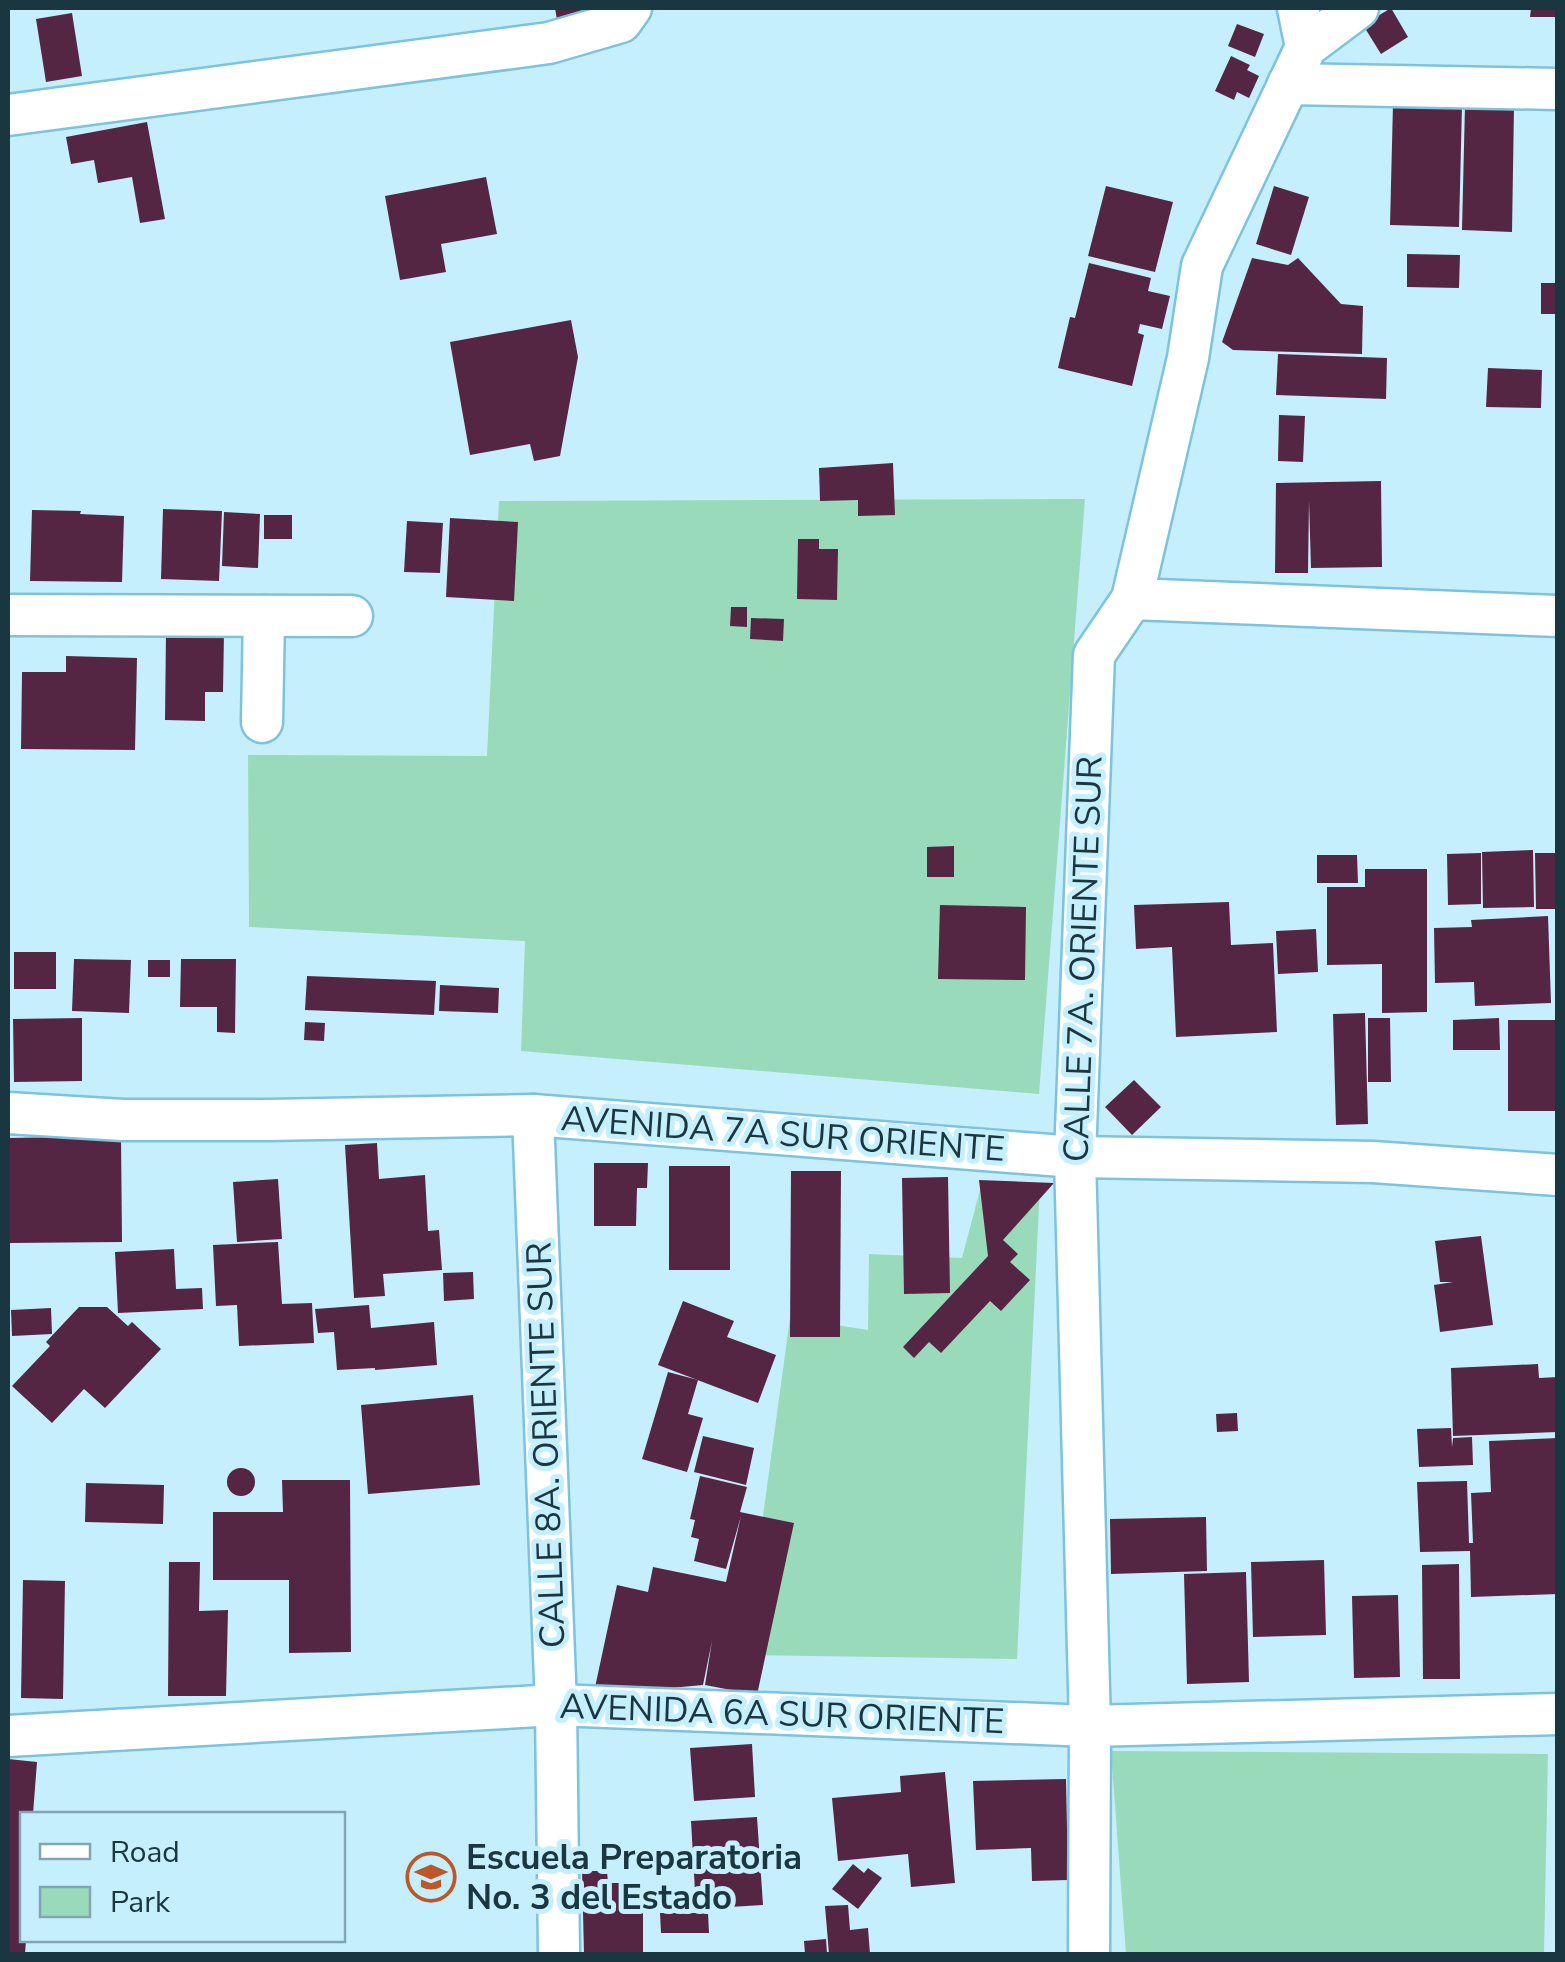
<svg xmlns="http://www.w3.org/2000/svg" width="1565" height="1962" viewBox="0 0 1565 1962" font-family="'Nunito Sans',sans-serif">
  <rect width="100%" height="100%" fill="#c6effe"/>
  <g fill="#99dabb">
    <polygon points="1085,499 1039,1094 521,1051 525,941 249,927 248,755 487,756 499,501"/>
    <polygon points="1040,1186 1017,1659 744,1655 790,1318 868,1330 869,1254 962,1258 980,1190"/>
    <polygon points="1111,1751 1548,1754 1544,1954 1126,1954"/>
  </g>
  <g fill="#542644">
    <polygon points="555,8 618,8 557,20"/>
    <polygon points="1391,8 1408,37 1381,54 1363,25"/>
    <polygon points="1531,8 1558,8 1558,17 1530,17"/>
    <polygon points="72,13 82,76 46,82 36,19"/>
    <polygon points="1237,24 1264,34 1255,57 1228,46"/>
    <polygon points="1231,56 1250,65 1247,70 1259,76 1249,98 1237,92 1234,100 1215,91"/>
    <polygon points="1393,104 1462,105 1459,227 1390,225"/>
    <polygon points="1465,105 1514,106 1512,232 1462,230"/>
    <polygon points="147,122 165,219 140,223 132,177 98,183 94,160 71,164 66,137"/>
    <polygon points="486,177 497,234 441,244 446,272 400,280 385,196"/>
    <polygon points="1106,186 1173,202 1155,272 1088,256"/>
    <polygon points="1274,186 1309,197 1291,255 1256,244"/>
    <polygon points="1407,254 1460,255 1459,288 1407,287"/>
    <polygon points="1252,258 1288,265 1298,258 1341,304 1363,306 1362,354 1233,350 1222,342"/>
    <polygon points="1089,263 1151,278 1148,291 1170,296 1162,329 1140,324 1138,333 1144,335 1132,386 1058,368 1070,317 1075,318"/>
    <rect x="1541" y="283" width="17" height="31"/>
    <polygon points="571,320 578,357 560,456 534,461 530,444 470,455 450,342"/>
    <polygon points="1278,354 1387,358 1386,399 1276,395"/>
    <polygon points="1488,368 1542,370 1541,408 1486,407"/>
    <polygon points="1279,415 1305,416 1303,462 1278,461"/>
    <polygon points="893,463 895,515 858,516 858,500 820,501 819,468"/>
    <polygon points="1381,481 1382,567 1311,568 1309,501 1308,573 1275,573 1276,483"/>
    <polygon points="163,509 222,511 219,581 161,579"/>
    <polygon points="32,510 81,511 80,514 124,516 122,582 30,581"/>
    <polygon points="224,512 260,514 258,568 222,566"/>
    <rect x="264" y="515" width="28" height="24"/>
    <polygon points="450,518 518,522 514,601 446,597"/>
    <polygon points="407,521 443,523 440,573 404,572"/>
    <polygon points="798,539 819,539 819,549 838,549 837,600 797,599"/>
    <polygon points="731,607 747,607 747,627 730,626"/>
    <polygon points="751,618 784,619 783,641 750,639"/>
    <polygon points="166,632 224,632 223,692 205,692 205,721 165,720"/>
    <polygon points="66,656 137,658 135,750 21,749 22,672 66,672"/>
    <polygon points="954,846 954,877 927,877 927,847"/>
    <polygon points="1533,850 1534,907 1483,908 1482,852"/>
    <polygon points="1481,853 1481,904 1448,905 1447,854"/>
    <polygon points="1535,853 1558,853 1558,909 1536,909"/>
    <polygon points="1317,855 1357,855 1358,883 1317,883"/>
    <polygon points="1365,869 1427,869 1427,1012 1382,1013 1382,964 1327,965 1327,887 1365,887"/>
    <polygon points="1229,902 1231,945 1273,943 1277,1032 1176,1037 1172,947 1136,949 1134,905"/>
    <polygon points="940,905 1026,907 1025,980 938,979"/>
    <polygon points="1548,916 1551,1003 1475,1006 1474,982 1435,983 1434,928 1472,927 1471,920"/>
    <polygon points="1316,929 1318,972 1278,974 1276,931"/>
    <rect x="14" y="952" width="42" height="37"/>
    <polygon points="74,959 131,960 129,1013 72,1011"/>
    <polygon points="181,959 236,959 235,1033 217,1032 217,1007 180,1007"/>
    <rect x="148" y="960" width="22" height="17"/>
    <polygon points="307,976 436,981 434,1015 305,1010"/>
    <polygon points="440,985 499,988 498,1013 439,1011"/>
    <polygon points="1365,1013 1368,1124 1336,1125 1333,1014"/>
    <polygon points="82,1018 82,1081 14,1082 13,1019"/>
    <polygon points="1368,1018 1390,1018 1391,1082 1368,1082"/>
    <polygon points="1499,1018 1500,1050 1453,1050 1453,1020"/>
    <rect x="1508" y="1020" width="50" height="91"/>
    <polygon points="305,1022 325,1023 324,1041 304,1040"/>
    <polygon points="1134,1080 1161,1107 1132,1135 1105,1107"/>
    <polygon points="121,1136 122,1242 10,1243 8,1138"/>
    <polygon points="377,1143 379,1179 425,1175 428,1231 439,1230 442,1270 383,1274 385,1296 354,1298 345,1145"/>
    <polygon points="594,1163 648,1163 647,1188 637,1188 636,1226 594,1226"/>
    <rect x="669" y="1166" width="61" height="104"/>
    <polygon points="791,1171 841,1171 840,1337 790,1337"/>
    <polygon points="948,1177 950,1293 904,1294 902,1178"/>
    <polygon points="278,1179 282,1239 237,1242 233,1182"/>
    <polygon points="979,1180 1054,1183 1003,1240 1018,1254 1010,1262 1030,1280 1001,1311 990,1301 941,1353 929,1342 914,1358 903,1347 988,1256"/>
    <polygon points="1481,1236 1493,1325 1440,1332 1434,1285 1453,1282 1440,1282 1435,1241"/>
    <polygon points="278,1242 282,1304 312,1303 314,1343 239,1346 237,1305 216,1306 213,1245"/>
    <polygon points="174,1249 176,1289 202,1288 203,1309 118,1313 115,1252"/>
    <polygon points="473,1272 474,1299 444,1301 443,1273"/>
    <polygon points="683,1301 734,1321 727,1337 776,1355 758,1403 658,1365"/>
    <polygon points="369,1305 371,1328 434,1322 437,1365 375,1370 375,1368 337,1370 334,1332 318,1333 315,1309"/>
    <polygon points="79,1307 107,1307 128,1326 132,1322 161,1349 105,1408 84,1389 52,1423 12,1386 50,1346 46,1342"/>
    <polygon points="51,1308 52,1334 12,1336 11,1310"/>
    <polygon points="1538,1364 1539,1378 1558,1377 1558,1432 1453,1436 1451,1368"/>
    <polygon points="668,1372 698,1380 688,1414 703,1418 687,1472 642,1459"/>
    <polygon points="473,1395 480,1485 368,1494 361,1405"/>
    <polygon points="1237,1413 1238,1431 1217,1432 1216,1414"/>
    <polygon points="1451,1428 1452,1447 1453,1438 1472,1437 1473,1465 1419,1467 1417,1429"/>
    <polygon points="703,1436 754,1448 746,1485 694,1472"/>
    <polygon points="1558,1438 1558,1594 1471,1597 1470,1551 1420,1552 1417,1482 1467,1481 1469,1543 1473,1543 1471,1493 1491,1492 1489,1441"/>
    <circle cx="241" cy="1482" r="14"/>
    <polygon points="700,1476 747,1487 740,1512 794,1523 757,1695 705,1685 712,1641 703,1685 605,1694 594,1692 617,1585 648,1592 653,1567 726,1582 741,1516 726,1569 694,1561 699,1539 691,1537 695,1520 690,1519"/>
    <polygon points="282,1480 350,1480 351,1652 289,1653 289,1580 213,1580 213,1512 283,1512"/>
    <polygon points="86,1483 164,1485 163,1524 85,1522"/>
    <polygon points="1206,1517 1207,1571 1111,1574 1110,1519"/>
    <polygon points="1324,1560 1326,1635 1253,1637 1251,1562"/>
    <polygon points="169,1562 200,1562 199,1611 228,1610 226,1696 168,1696"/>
    <polygon points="1459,1564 1460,1679 1423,1679 1422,1565"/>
    <polygon points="1246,1572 1249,1682 1187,1684 1184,1574"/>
    <polygon points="23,1580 65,1581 63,1699 21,1698"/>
    <polygon points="1398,1595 1400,1677 1354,1678 1352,1596"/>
    <polygon points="752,1744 755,1797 694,1801 690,1748"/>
    <polygon points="8,1759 37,1762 33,1814 22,1814 22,1940 26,1940 25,1954 8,1954"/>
    <polygon points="945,1772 955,1883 911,1887 908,1854 838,1861 832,1798 901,1792 900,1776"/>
    <polygon points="1066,1779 1068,1880 1032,1881 1031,1848 976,1850 973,1781"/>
    <polygon points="757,1817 763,1905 696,1909 691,1821"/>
    <polygon points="853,1864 864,1873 868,1868 882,1878 858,1909 832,1889"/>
    <polygon points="582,1871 607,1871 608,1883 630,1883 630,1910 643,1909 643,1954 584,1954"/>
    <polygon points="848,1905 850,1930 868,1928 870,1954 829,1954 825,1906"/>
    <polygon points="660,1913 708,1913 709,1933 661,1933"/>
    <polygon points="826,1939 827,1954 805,1954 804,1941"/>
  </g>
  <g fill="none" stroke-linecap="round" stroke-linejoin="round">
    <g stroke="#7dc3dc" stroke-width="45">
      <g id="minor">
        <polyline points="1306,47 1358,8"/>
        <polyline points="1288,84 1558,89"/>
        <polyline points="8,115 549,43 621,22 631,8"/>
        <polyline points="1132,599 1558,616"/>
        <polyline points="8,615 352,616"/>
        <polyline points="262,722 264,616"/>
        <polyline points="8,1113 123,1120 268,1120 533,1115 1075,1157 1373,1162 1558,1175"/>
        <polyline points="533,1115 556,1705 559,1954"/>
        <polyline points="8,1736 556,1705 1090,1726 1558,1714"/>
        <polyline points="1089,1954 1090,1726 1075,1157 1094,655 1132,599 1188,358 1202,266 1306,47 1298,8"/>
      </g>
    </g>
    <use href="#minor" stroke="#fff" stroke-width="40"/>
  </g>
  <defs>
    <g id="university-ring" transform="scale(2.5)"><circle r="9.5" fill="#c6effe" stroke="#bd5729" stroke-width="1.5"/><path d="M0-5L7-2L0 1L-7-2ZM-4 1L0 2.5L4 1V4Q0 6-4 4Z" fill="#bd5729"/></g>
  </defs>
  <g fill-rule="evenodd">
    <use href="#university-ring" x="431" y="1877"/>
  </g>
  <g text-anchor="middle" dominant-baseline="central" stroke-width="10" stroke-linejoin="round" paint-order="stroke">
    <g font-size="35" fill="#1a3741" stroke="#c6effe">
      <text transform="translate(1083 959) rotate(-88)">CALLE 7A. ORIENTE SUR</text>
      <text transform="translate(783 1134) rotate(4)">AVENIDA 7A SUR ORIENTE</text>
      <text transform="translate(546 1445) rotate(-92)">CALLE 8A. ORIENTE SUR</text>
      <text transform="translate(782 1714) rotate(2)">AVENIDA 6A SUR ORIENTE</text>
    </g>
    <g font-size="35" font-weight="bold" fill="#1a3741" stroke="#c6effe" text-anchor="start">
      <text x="466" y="1857">Escuela Preparatoria<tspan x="466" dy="40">No. 3 del Estado</tspan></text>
    </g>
  </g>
  <rect width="1565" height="1962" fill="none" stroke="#1a3741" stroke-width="20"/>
  <rect x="20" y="1812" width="325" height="130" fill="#c6effe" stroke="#81a5b2" stroke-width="2.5"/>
  <rect x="40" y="1844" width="50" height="15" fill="#ffffff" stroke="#81a5b2" stroke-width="2.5"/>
  <text x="110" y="1862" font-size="30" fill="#1a3741">Road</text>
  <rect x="40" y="1887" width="50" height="30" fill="#99dabb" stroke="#81a5b2" stroke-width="2.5"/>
  <text x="110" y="1912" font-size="30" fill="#1a3741">Park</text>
</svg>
